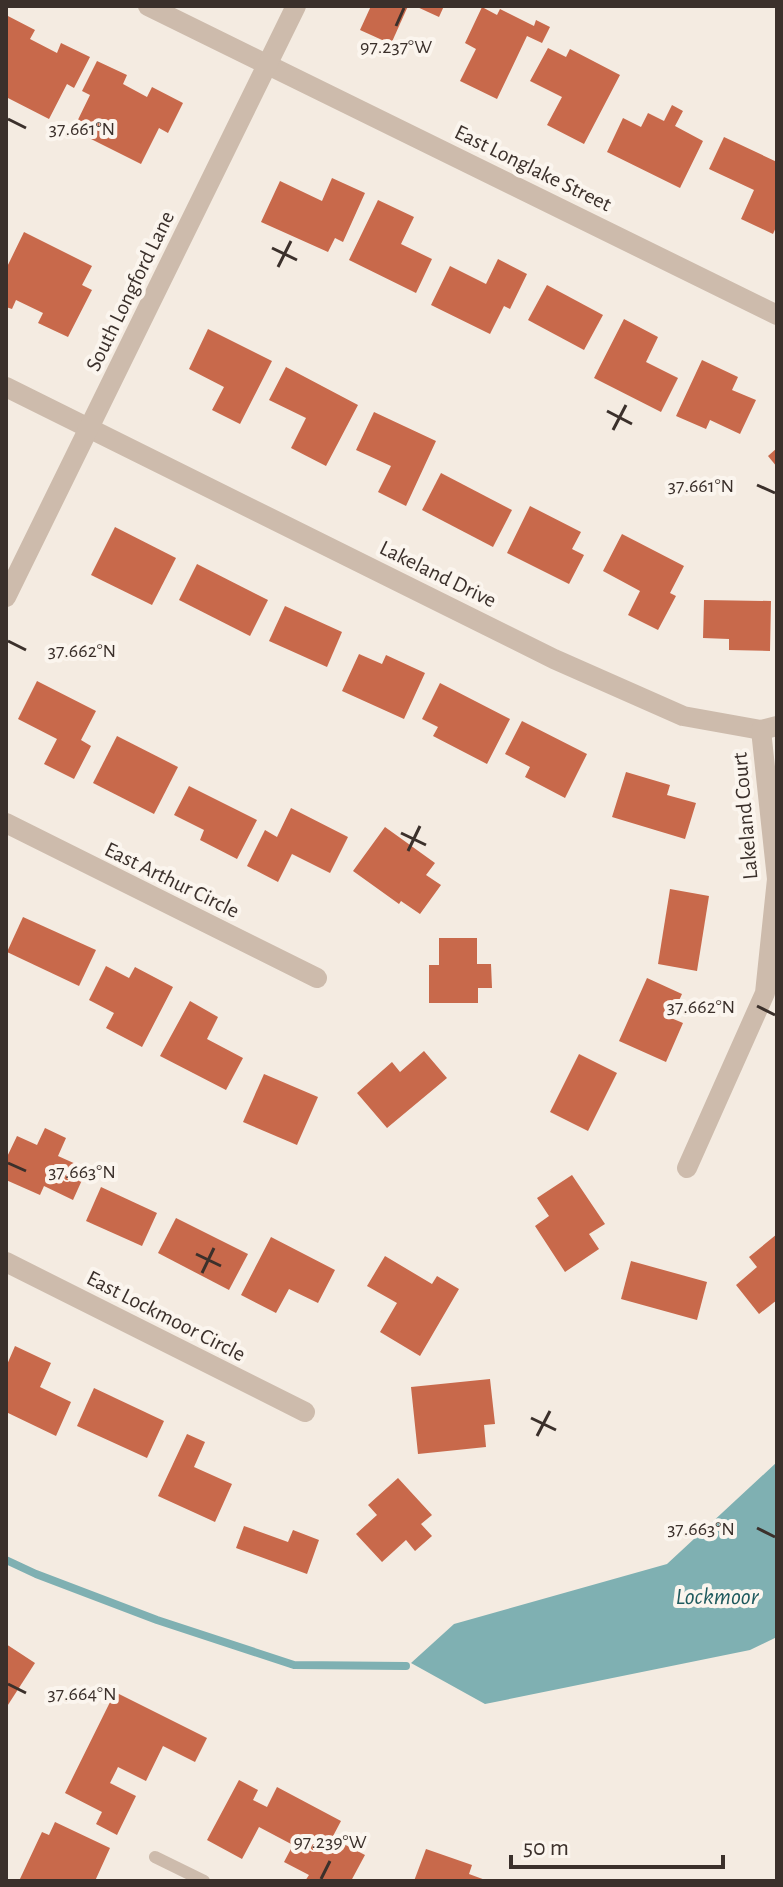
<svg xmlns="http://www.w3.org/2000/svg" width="783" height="1887" viewBox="0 0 783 1887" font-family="'Alegreya Sans',sans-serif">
  <rect width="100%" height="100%" fill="#f4ebe1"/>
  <polygon fill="#7fb0b2" points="777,1462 777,1637 750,1650 485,1704 411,1663 454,1624 667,1564"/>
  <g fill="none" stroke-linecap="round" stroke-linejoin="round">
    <polyline stroke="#7fb0b2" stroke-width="8" points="6,1560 36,1574 157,1620 294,1665 406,1666"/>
  </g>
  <g fill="#c8694b">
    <polygon points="371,6 408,6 391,44 360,30"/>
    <polygon points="415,6 444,6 439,17"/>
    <polygon points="482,7 497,15 500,9 534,26 536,20 550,27 542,43 527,36 497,99 460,81 476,49 465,43"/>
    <polygon points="6,15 35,30 30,39 57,53 61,43 90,57 74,88 67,84 49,119 6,97"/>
    <polygon points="548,48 566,57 570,49 620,75 584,144 547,125 562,97 530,81"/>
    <polygon points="97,61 127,75 123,84 147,97 152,87 183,103 168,133 159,128 141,164 73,130 90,95 82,91"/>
    <polygon points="672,105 683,111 675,126 703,141 680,188 607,152 623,118 641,127 648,113 664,121"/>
    <polygon points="724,137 777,162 777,225 773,234 741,219 754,190 709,169"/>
    <polygon points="332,178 365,193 343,242 335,238 328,252 261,222 280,181 322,201"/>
    <polygon points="378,200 414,217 401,244 432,259 416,293 349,260"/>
    <polygon points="24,232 92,266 82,285 92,290 68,337 38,323 43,313 16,300 12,309 6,307 6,269"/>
    <polygon points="498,259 527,274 510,309 504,306 490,334 431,305 450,266 486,284"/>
    <polygon points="547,285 603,315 584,350 528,320"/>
    <polygon points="624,319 658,337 646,362 678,378 661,412 594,378"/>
    <polygon points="208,329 272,361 240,424 212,410 224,387 189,369"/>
    <polygon points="702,360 738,377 732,390 756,400 740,434 710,420 706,429 676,416"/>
    <polygon points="286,367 358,405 326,466 291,448 306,418 269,400"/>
    <polygon points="374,412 436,441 406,506 378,492 391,466 356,450"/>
    <polygon points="777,448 777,467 768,456"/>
    <polygon points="441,473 512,510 493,547 422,510"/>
    <polygon points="530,506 581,532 572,549 584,555 569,584 507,553"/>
    <polygon points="115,527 176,558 152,605 91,575"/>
    <polygon points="622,534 684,566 670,593 676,596 658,630 628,615 640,591 603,571"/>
    <polygon points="197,564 268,600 250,636 179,600"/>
    <polygon points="704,600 771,601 770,651 729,650 729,639 703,638"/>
    <polygon points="285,606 342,632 327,667 269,641"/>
    <polygon points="359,654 382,664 386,655 425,673 404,719 342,691"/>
    <polygon points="37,681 96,711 81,740 91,746 74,779 44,764 57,739 18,719"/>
    <polygon points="440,683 510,719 487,764 433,736 438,727 422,719"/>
    <polygon points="522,721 587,754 565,798 525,777 530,767 505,754"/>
    <polygon points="117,736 178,767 154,814 93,783"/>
    <polygon points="626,772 670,785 667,795 696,803 685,839 612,817"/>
    <polygon points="189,786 257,820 237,859 200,840 204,830 174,815"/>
    <polygon points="291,808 348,837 330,873 292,854 278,882 247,866 265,830 277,837"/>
    <polygon points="385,827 435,863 426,875 441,885 420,914 401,901 399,904 353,871"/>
    <polygon points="670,889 709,896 697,971 658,964"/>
    <polygon points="23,917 96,950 79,986 7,952"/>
    <polygon points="439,938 477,938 477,964 491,964 492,988 478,988 478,1003 429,1003 429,965 439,965"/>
    <polygon points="106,966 129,978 135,967 173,987 142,1047 106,1028 114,1013 89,1000"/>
    <polygon points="647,978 682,994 671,1018 683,1023 666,1062 619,1041"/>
    <polygon points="190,1001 218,1017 207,1039 243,1058 226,1090 160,1056"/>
    <polygon points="424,1051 447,1078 387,1128 357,1093 392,1062 400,1072"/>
    <polygon points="579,1054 617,1073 588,1131 550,1112"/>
    <polygon points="264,1074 318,1097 297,1145 243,1122"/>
    <polygon points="45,1128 66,1138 58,1156 87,1169 73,1200 44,1186 40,1195 6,1180 6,1159 17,1136 37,1145"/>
    <polygon points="572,1175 605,1224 589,1234 599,1249 565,1272 535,1226 549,1216 537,1198"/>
    <polygon points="101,1187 157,1213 142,1246 86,1221"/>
    <polygon points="176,1218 248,1254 229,1290 158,1253"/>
    <polygon points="777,1234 777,1300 759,1314 736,1285 757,1267 749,1257"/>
    <polygon points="271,1237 335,1270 318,1303 289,1289 276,1313 241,1295"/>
    <polygon points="385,1256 432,1284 437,1276 459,1289 420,1356 380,1332 397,1303 367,1286"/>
    <polygon points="631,1261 707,1282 697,1320 621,1299"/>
    <polygon points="15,1346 51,1363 40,1387 71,1402 56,1436 6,1412 6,1367"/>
    <polygon points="490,1379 495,1424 484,1425 486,1447 418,1454 411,1387"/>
    <polygon points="94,1388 164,1421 147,1458 77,1426"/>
    <polygon points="187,1434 205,1442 194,1467 232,1484 215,1522 158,1496"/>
    <polygon points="398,1478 432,1515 421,1524 432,1536 415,1551 406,1540 382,1562 356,1534 377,1515 368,1505"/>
    <polygon points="244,1526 288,1542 293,1530 319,1540 307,1574 236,1548"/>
    <polygon points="6,1644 35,1663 6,1708"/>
    <polygon points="115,1692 207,1738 195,1762 163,1746 146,1781 118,1767 110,1783 136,1796 117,1835 96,1824 102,1812 65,1793"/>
    <polygon points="239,1780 258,1790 253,1800 267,1807 277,1787 341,1821 332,1838 365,1855 351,1881 305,1881 309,1875 284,1862 293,1845 259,1827 242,1859 207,1840"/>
    <polygon points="55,1822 110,1848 95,1881 19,1881 42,1832 49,1835"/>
    <polygon points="426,1849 472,1865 469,1874 488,1881 414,1881"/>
  </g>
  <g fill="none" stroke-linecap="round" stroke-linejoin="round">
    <polyline stroke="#cdbbac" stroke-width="12" points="155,1857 204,1881"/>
    <g stroke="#cdbbac" stroke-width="20">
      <polyline points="148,6 777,315"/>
      <polyline points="6,387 554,659 683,716 761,730 777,726"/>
      <polyline points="6,597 296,6"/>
      <polyline points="6,823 317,978"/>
      <polyline points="687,1168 765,993 777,879 761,730"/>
      <polyline points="6,1262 305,1412"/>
    </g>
  </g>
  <path fill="none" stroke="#3b302b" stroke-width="3" d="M396,26L404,8M8,119L26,128M272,248L297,260M278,267L291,241M607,411L632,424M613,430L626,405M757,485L775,493M8,641L26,650M401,833L426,845M408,851L420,826M757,1006L775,1015M8,1163L26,1171M196,1254L221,1266M202,1273L214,1248M531,1418L556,1430M537,1436L550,1411M757,1528L775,1537M8,1684L26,1693M321,1879L330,1861"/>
  <g text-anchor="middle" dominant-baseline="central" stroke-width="8" stroke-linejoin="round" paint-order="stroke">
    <g font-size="22" fill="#3b302b" stroke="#fbf5ee">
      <text transform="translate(533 168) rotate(26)">East Longlake Street</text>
      <text transform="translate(130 291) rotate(-64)">South Longford Lane</text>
      <text transform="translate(438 574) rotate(26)">Lakeland Drive</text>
      <text transform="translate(745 816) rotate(-95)">Lakeland Court</text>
      <text transform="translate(172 880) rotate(26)">East Arthur Circle</text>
      <text transform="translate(166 1316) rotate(27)">East Lockmoor Circle</text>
    </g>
    <g font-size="24" font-style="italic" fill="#1f5a5e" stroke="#fbf5ee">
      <text x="717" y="1597">Lockmoor</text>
    </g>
  </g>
  <g font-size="20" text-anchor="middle" fill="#3b302b" stroke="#fbf5ee" stroke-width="8" stroke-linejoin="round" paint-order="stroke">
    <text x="396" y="53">97.237°W</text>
    <text x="82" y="135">37.661°N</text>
    <text x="701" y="492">37.661°N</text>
    <text x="82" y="657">37.662°N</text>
    <text x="701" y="1013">37.662°N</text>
    <text x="82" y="1178">37.663°N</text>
    <text x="701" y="1535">37.663°N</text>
    <text x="82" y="1700">37.664°N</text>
    <text x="330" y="1848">97.239°W</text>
  </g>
  <rect width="783" height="1887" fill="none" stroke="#3b302b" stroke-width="16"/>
  <path d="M511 1855v12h212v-12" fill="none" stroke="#3b302b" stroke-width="4"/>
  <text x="523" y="1855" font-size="24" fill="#3b302b" stroke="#fbf5ee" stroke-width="6" paint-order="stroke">50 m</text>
</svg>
